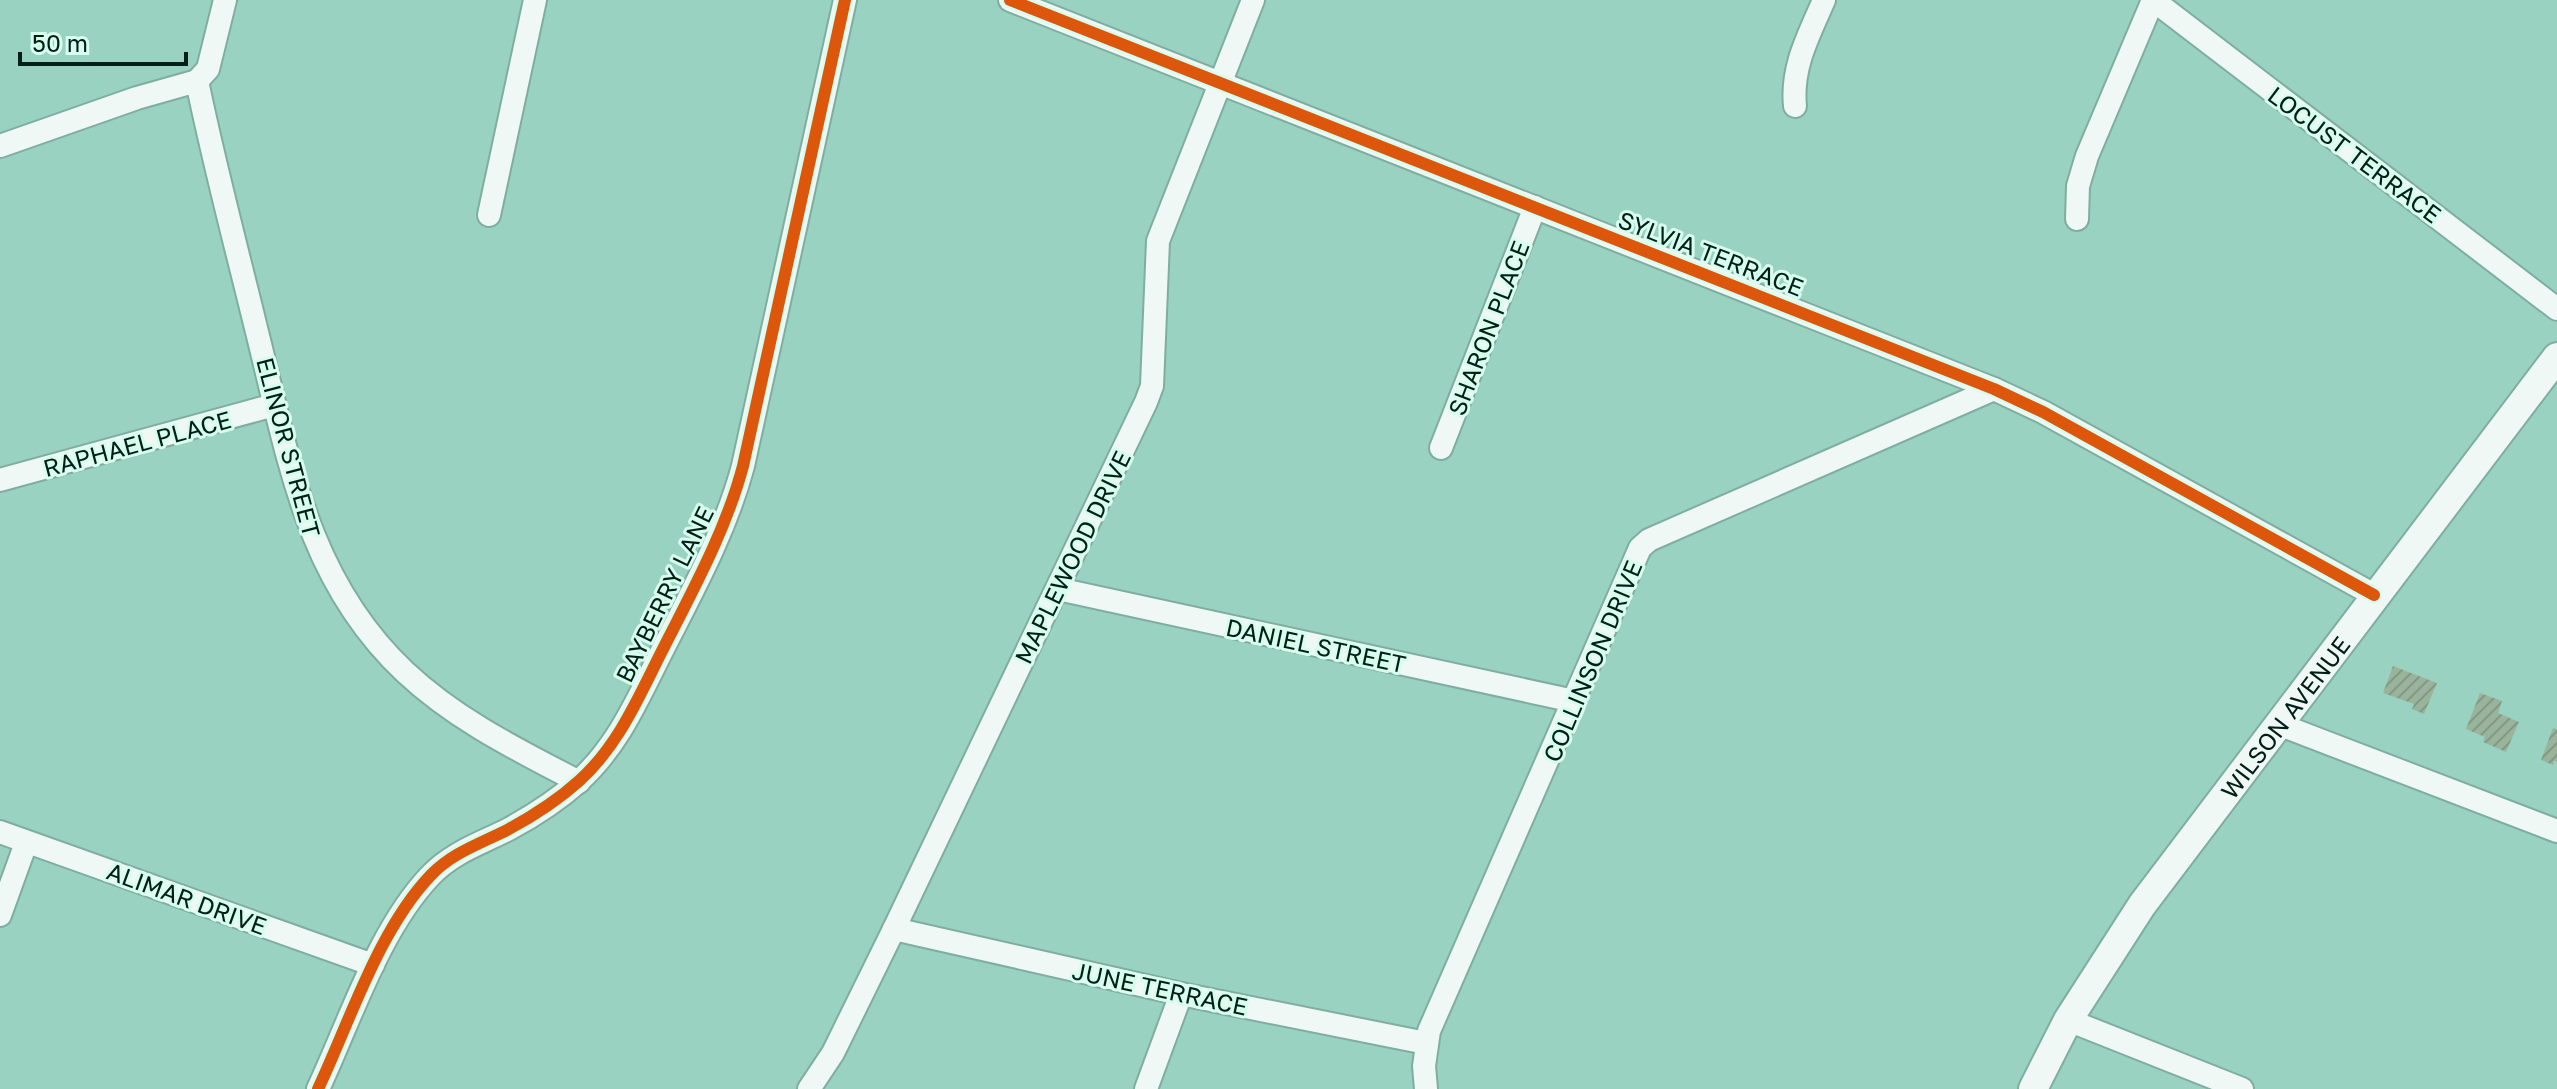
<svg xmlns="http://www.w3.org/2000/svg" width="2557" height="1089" viewBox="0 0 2557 1089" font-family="'Golos Text',sans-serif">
  <defs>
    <pattern id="building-hatch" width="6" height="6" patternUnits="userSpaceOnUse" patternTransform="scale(2)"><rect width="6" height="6" fill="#99b49b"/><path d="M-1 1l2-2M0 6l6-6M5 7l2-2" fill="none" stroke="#829a85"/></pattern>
  </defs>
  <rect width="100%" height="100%" fill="#99d2c0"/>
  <g fill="url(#building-hatch)">
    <polygon points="2393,666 2437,683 2424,714 2412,709 2414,704 2383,693"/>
    <polygon points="2480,693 2502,701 2498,713 2519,722 2506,752 2483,742 2485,737 2466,729"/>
    <polygon points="2553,728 2557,729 2557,762 2554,761 2553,765 2541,760"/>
  </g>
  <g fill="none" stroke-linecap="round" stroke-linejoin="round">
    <g stroke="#7faea0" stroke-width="26">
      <g id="minor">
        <polyline points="1010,0 1994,389 2043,412 2374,595"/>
        <polyline points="2153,0 2557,309"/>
        <path d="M197,81C214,164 236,246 256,328C288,454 305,578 405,672C456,720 518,750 579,782"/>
        <polyline points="197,81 208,69 225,0"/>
        <path d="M1795,106C1791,67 1809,35 1824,0"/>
        <polyline points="0,146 137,98 197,81"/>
        <polyline points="489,215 535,0"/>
        <polyline points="2077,219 2078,186 2087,156 2153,0"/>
        <polyline points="1441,448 1535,207"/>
        <polyline points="0,480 274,405"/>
        <polyline points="1058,589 1574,701"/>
        <polyline points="2278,724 2557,831"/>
        <polyline points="0,832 373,965"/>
        <polyline points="0,915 26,843"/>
        <polyline points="894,929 1181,994 1426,1043"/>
        <polyline points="2068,1020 2242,1089"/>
        <path d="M318,1089C350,1021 379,929 431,875C453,852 482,843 509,829C533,816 559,799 579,781C619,745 639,696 663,649C693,590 726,530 743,466L845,0"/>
        <polyline points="809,1089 833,1053 894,929 1146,402 1152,386 1158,241 1253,0"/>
        <polyline points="1146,1089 1181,994"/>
        <polyline points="1426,1089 1424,1066 1429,1031 1640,548 1649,540 1994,389"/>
      </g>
    </g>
    <g stroke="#7faea0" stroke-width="32">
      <g id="tertiary">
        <path id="s1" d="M2033,1089L2068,1020L2142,905L2557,357"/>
      </g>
    </g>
    <use href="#minor" stroke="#f0f8f6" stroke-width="22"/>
    <use href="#tertiary" stroke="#f0f8f6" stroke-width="28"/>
    <g stroke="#d7fdef" stroke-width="17">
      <g id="cycleway">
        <polyline points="1010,0 1994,389 2043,412 2374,595"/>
        <path d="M318,1089C350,1021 379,929 431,875C453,852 482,843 509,829C533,816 559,799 579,781C619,745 639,696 663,649C693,590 726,530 743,466L845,0"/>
      </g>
    </g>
    <use href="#cycleway" stroke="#dc560c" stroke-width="12"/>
  </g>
  <g text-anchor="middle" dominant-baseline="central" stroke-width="6" stroke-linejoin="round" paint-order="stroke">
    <g font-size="24" fill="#001f16" stroke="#d7fdef">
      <text transform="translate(2355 154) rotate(37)">LOCUST TERRACE</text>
      <text transform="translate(1711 253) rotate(21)">SYLVIA TERRACE</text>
      <text transform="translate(1488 328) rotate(-69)">SHARON PLACE</text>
      <text transform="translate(137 443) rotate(-15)">RAPHAEL PLACE</text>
      <text transform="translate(289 447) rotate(75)">ELINOR STREET</text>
      <text transform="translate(1072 557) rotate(-64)">MAPLEWOOD DRIVE</text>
      <text transform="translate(664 594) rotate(-64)">BAYBERRY LANE</text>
      <text transform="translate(1316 645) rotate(12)">DANIEL STREET</text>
      <text transform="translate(1592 661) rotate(-67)">COLLINSON DRIVE</text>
      <text stroke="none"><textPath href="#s1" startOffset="450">WILSON AVENUE</textPath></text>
      <text transform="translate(187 898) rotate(20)">ALIMAR DRIVE</text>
      <text transform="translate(1160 988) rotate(12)">JUNE TERRACE</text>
    </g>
  </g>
  <path d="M20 52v12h166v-12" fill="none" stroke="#001f16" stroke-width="4"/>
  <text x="32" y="52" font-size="24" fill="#001f16" stroke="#d7fdef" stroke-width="6" paint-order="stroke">50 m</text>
</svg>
